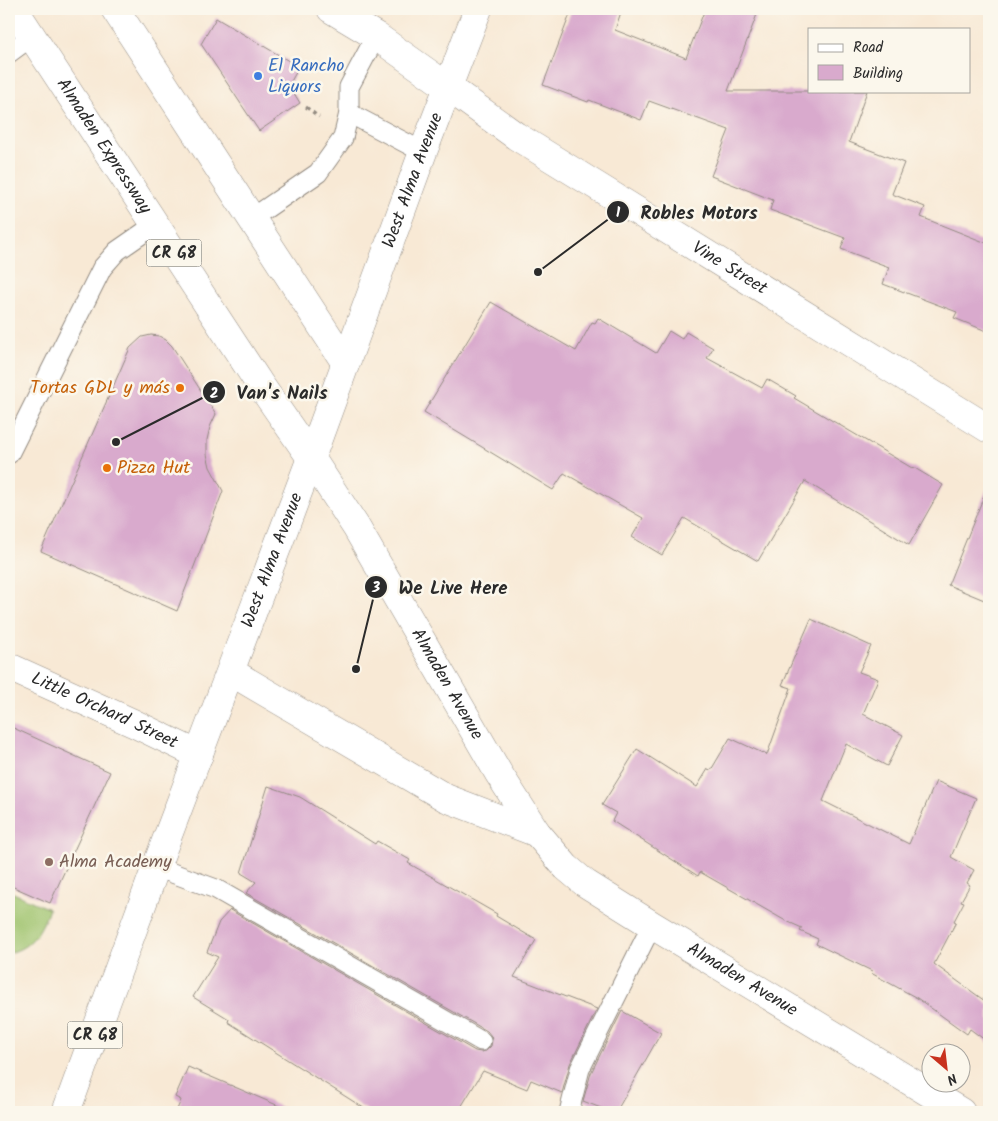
<svg xmlns="http://www.w3.org/2000/svg" width="998" height="1121" viewBox="0 0 998 1121" font-family="Kalam,sans-serif">
  <rect width="100%" height="100%" fill="#fbf7ec"/>
  <filter id="ink" filterUnits="userSpaceOnUse"><feTurbulence type="fractalNoise" baseFrequency=".02" numOctaves="2"/><feDisplacementMap in="SourceGraphic" scale="10" xChannelSelector="R" yChannelSelector="G"/><feConvolveMatrix kernelMatrix="1 2 1 2 8 2 1 2 1" color-interpolation-filters="sRGB"/></filter>
  <filter id="wash" filterUnits="userSpaceOnUse"><feTurbulence type="fractalNoise" baseFrequency=".0096" numOctaves="4" result="noise"/><feDisplacementMap in="SourceGraphic" scale="20" xChannelSelector="R" yChannelSelector="G"/><feGaussianBlur stdDeviation="1.12" result="paint"/><feColorMatrix in="noise" values="0 0 0 0 0 0 0 0 0 0 0 0 0 0 0 0 0 1.4 0 .05"/><feComposite in="paint" operator="in"/></filter>
  <g filter="url(#wash)">
    <rect width="100%" height="100%" fill="#f8e9d5"/>
    <path fill="#9fc36d" stroke="#65774c" d="M9,891L49,909C41,930 33,947 9,953Z"/>
    <g id="blocks">
      <g fill="#d9aacd">
        <polygon points="572,9 622,9 615,30 686,58 705,9 759,9 728,91 867,91 849,142 904,163 892,194 925,207 921,217 989,244 989,332 954,318 957,312 883,284 889,267 841,249 845,238 770,210 773,200 711,176 729,130 649,101 641,120 589,100 588,102 543,85"/>
        <polygon points="216,18 299,67 289,85 300,103 259,131 201,44"/>
        <polygon points="491,302 576,351 592,322 595,323 598,318 656,353 669,331 682,339 686,332 713,348 707,358 762,388 767,379 796,396 794,398 912,468 913,467 943,485 909,545 805,481 758,561 684,518 662,555 632,537 643,518 564,473 553,490 424,412"/>
        <polygon points="151,335 159,336 166,340 172,346 216,414 210,427 207,440 207,454 210,467 223,491 177,611 41,551 130,348 142,337"/>
        <polygon points="988,486 989,486 989,602 948,585"/>
        <polygon points="811,619 871,646 859,672 878,679 863,714 903,735 887,766 846,744 823,801 909,844 936,781 976,798 951,857 974,870 967,883 970,885 961,901 964,902 954,921 956,922 934,964 989,1004 989,1043 970,1029 967,1034 917,998 871,973 872,971 816,944 818,939 800,931 802,928 784,920 700,872 698,876 612,821 616,813 602,805 637,749 697,787 708,769 711,770 730,738 767,755 791,688 782,685"/>
        <polygon points="9,726 110,772 50,903 9,885"/>
        <polygon points="268,786 300,797 375,844 377,841 410,860 408,863 497,914 496,916 536,940 514,977 597,1009 570,1064 562,1093 531,1080 527,1089 483,1071 458,1112 370,1112 228,1022 229,1019 193,997 218,957 207,952 219,922 230,910 475,1051 481,1052 486,1051 491,1046 492,1040 491,1036 487,1031 246,893 256,882 241,873"/>
        <polygon points="622,1011 661,1033 616,1112 611,1112 583,1101 591,1073"/>
        <polygon points="188,1067 293,1112 176,1112 181,1100 175,1097"/>
      </g>
    </g>
  </g>
  <g filter="url(#ink)">
    <use href="#blocks" fill-opacity="0" stroke="#928a80" stroke-width="1"/>
    <g fill="none" stroke-linecap="round" stroke-linejoin="round">
      <g stroke="#928a80" stroke-width="21">
        <g id="lane">
          <polyline points="9,53 32,36"/>
          <polyline points="349,113 423,152"/>
          <polyline points="251,219 318,173 343,138 349,113 349,87 376,36"/>
          <polyline points="9,454 102,268 117,251 156,224"/>
          <polyline points="156,867 216,889 481,1041"/>
          <polyline points="569,1112 580,1069 652,925"/>
        </g>
      </g>
      <g stroke="#928a80" stroke-width="29">
        <g id="street">
          <path id="s1" d="M9,667L133,723L199,755"/>
        </g>
      </g>
      <g stroke="#928a80" stroke-width="29">
        <g id="secondary">
          <path id="s2" d="M448,87L516,136L989,429"/>
          <path id="s3" d="M311,458L356,527L499,774L537,833L566,867L585,883L652,925L961,1112"/>
          <polyline points="231,672 446,798 537,833"/>
        </g>
      </g>
      <g stroke="#928a80" stroke-width="29">
        <g id="primary">
          <path id="s4" d="M14,9L259,383L311,458"/>
          <polyline points="115,9 345,362"/>
          <polyline points="331,9 376,36 448,87"/>
          <path id="s5" d="M66,1112L156,867L311,458L423,152L478,9"/>
        </g>
      </g>
      <polyline stroke="#928a80" stroke-width="3" stroke-dasharray="4 4" stroke-linecap="butt" points="306,107 319,117"/>
      <use href="#lane" stroke="#fff" stroke-width="19"/>
      <use href="#street" stroke="#fff" stroke-width="28"/>
      <use href="#secondary" stroke="#fff" stroke-width="28"/>
      <use href="#primary" stroke="#fff" stroke-width="28"/>
    </g>
  </g>
  <circle fill="#3f7fe0" stroke="#fbf7ec" stroke-width="2" cx="258" cy="76" r="5"/>
  <g fill="#e8710a" stroke="#fbf7ec" stroke-width="2">
    <circle cx="180" cy="388" r="5"/>
    <circle cx="107" cy="468" r="5"/>
  </g>
  <circle fill="#8d6e63" stroke="#fbf7ec" stroke-width="2" cx="49" cy="862" r="5"/>
  <g text-anchor="middle" dominant-baseline="central" stroke-width="5" stroke-linejoin="round" paint-order="stroke">
    <g fill="#fbf7ec" stroke="#696865" stroke-width="1">
      <rect x="146.5" y="239.5" width="55" height="27" rx="4"/>
      <rect x="67.5" y="1021.5" width="55" height="27" rx="4"/>
    </g>
    <g font-size="16" font-weight="bold" fill="#2b2b2b">
      <text x="174" y="253">CR G8</text>
      <text x="95" y="1035">CR G8</text>
    </g>
    <g font-size="18" fill="#366cbe" stroke="#fbf7ec" text-anchor="start">
      <text x="268" y="66">El Rancho<tspan x="268" dy="21">Liquors</tspan></text>
    </g>
    <g font-size="18" fill="#2b2b2b" stroke="#fbf7ec">
      <text stroke="none"><textPath href="#s4" startOffset="164">Almaden Expressway</textPath></text>
      <text stroke="none"><textPath href="#s5" startOffset="994">West Alma Avenue</textPath></text>
      <text stroke="none"><textPath href="#s2" startOffset="335">Vine Street</textPath></text>
      <text stroke="none"><textPath href="#s5" startOffset="589">West Alma Avenue</textPath></text>
      <text stroke="none"><textPath href="#s3" startOffset="264">Almaden Avenue</textPath></text>
      <text stroke="none"><textPath href="#s1" startOffset="105">Little Orchard Street</textPath></text>
      <text stroke="none"><textPath href="#s3" startOffset="692">Almaden Avenue</textPath></text>
    </g>
    <g font-size="18" fill="#c56008" stroke="#fbf7ec" text-anchor="end">
      <text x="170" y="388">Tortas GDL y más</text>
      <text x="117" y="468" text-anchor="start">Pizza Hut</text>
    </g>
    <g font-size="18" fill="#785e54" stroke="#fbf7ec" text-anchor="start">
      <text x="59" y="862">Alma Academy</text>
    </g>
  </g>
  <path fill="none" stroke="#2b2b2b" stroke-width="2" d="M538 272L618 212M116 442L214 392M356 669L376 587"/>
  <g fill="#2b2b2b" stroke="#fbf7ec" stroke-width="2">
    <circle cx="538" cy="272" r="5"/>
    <circle cx="116" cy="442" r="5"/>
    <circle cx="356" cy="669" r="5"/>
    <circle cx="618" cy="212" r="12"/>
    <circle cx="214" cy="392" r="12"/>
    <circle cx="376" cy="587" r="12"/>
  </g>
  <g font-size="15" text-anchor="middle" font-weight="bold" fill="#fff">
    <text x="618" y="217">1</text>
    <text x="214" y="398">2</text>
    <text x="376" y="592">3</text>
  </g>
  <g font-size="19" text-anchor="middle" font-weight="bold" fill="#2b2b2b" stroke="#fbf7ec" stroke-width="5" stroke-linejoin="round" paint-order="stroke">
    <text x="699" y="219">Robles Motors</text>
    <text x="282" y="399">Van's Nails</text>
    <text x="453" y="594">We Live Here</text>
  </g>
  <rect width="998" height="1121" fill="none" stroke="#fbf7ec" stroke-width="30"/>
  <rect x="808" y="28" width="162" height="65" fill="#fbf7ec" stroke="#a8a59f"/>
  <rect x="818" y="44" width="25" height="8" fill="#ffffff" stroke="#a8a59f"/>
  <text x="853" y="52" font-size="15" fill="#2b2b2b">Road</text>
  <rect x="818" y="65" width="25" height="15" fill="#d9aacd" stroke="#a8a59f"/>
  <text x="853" y="78" font-size="15" fill="#2b2b2b">Building</text>
  <g transform="translate(946 1068) rotate(152)"><circle r="24" fill="#fbf7ec" stroke="#a8a59f"/>
  <path d="M0-4L9 19L0 12L-9 19Z" fill="#c8321e"/>
  <text y="-8" font-size="14" font-weight="bold" text-anchor="middle" fill="#2b2b2b">N</text>
  </g>
</svg>
